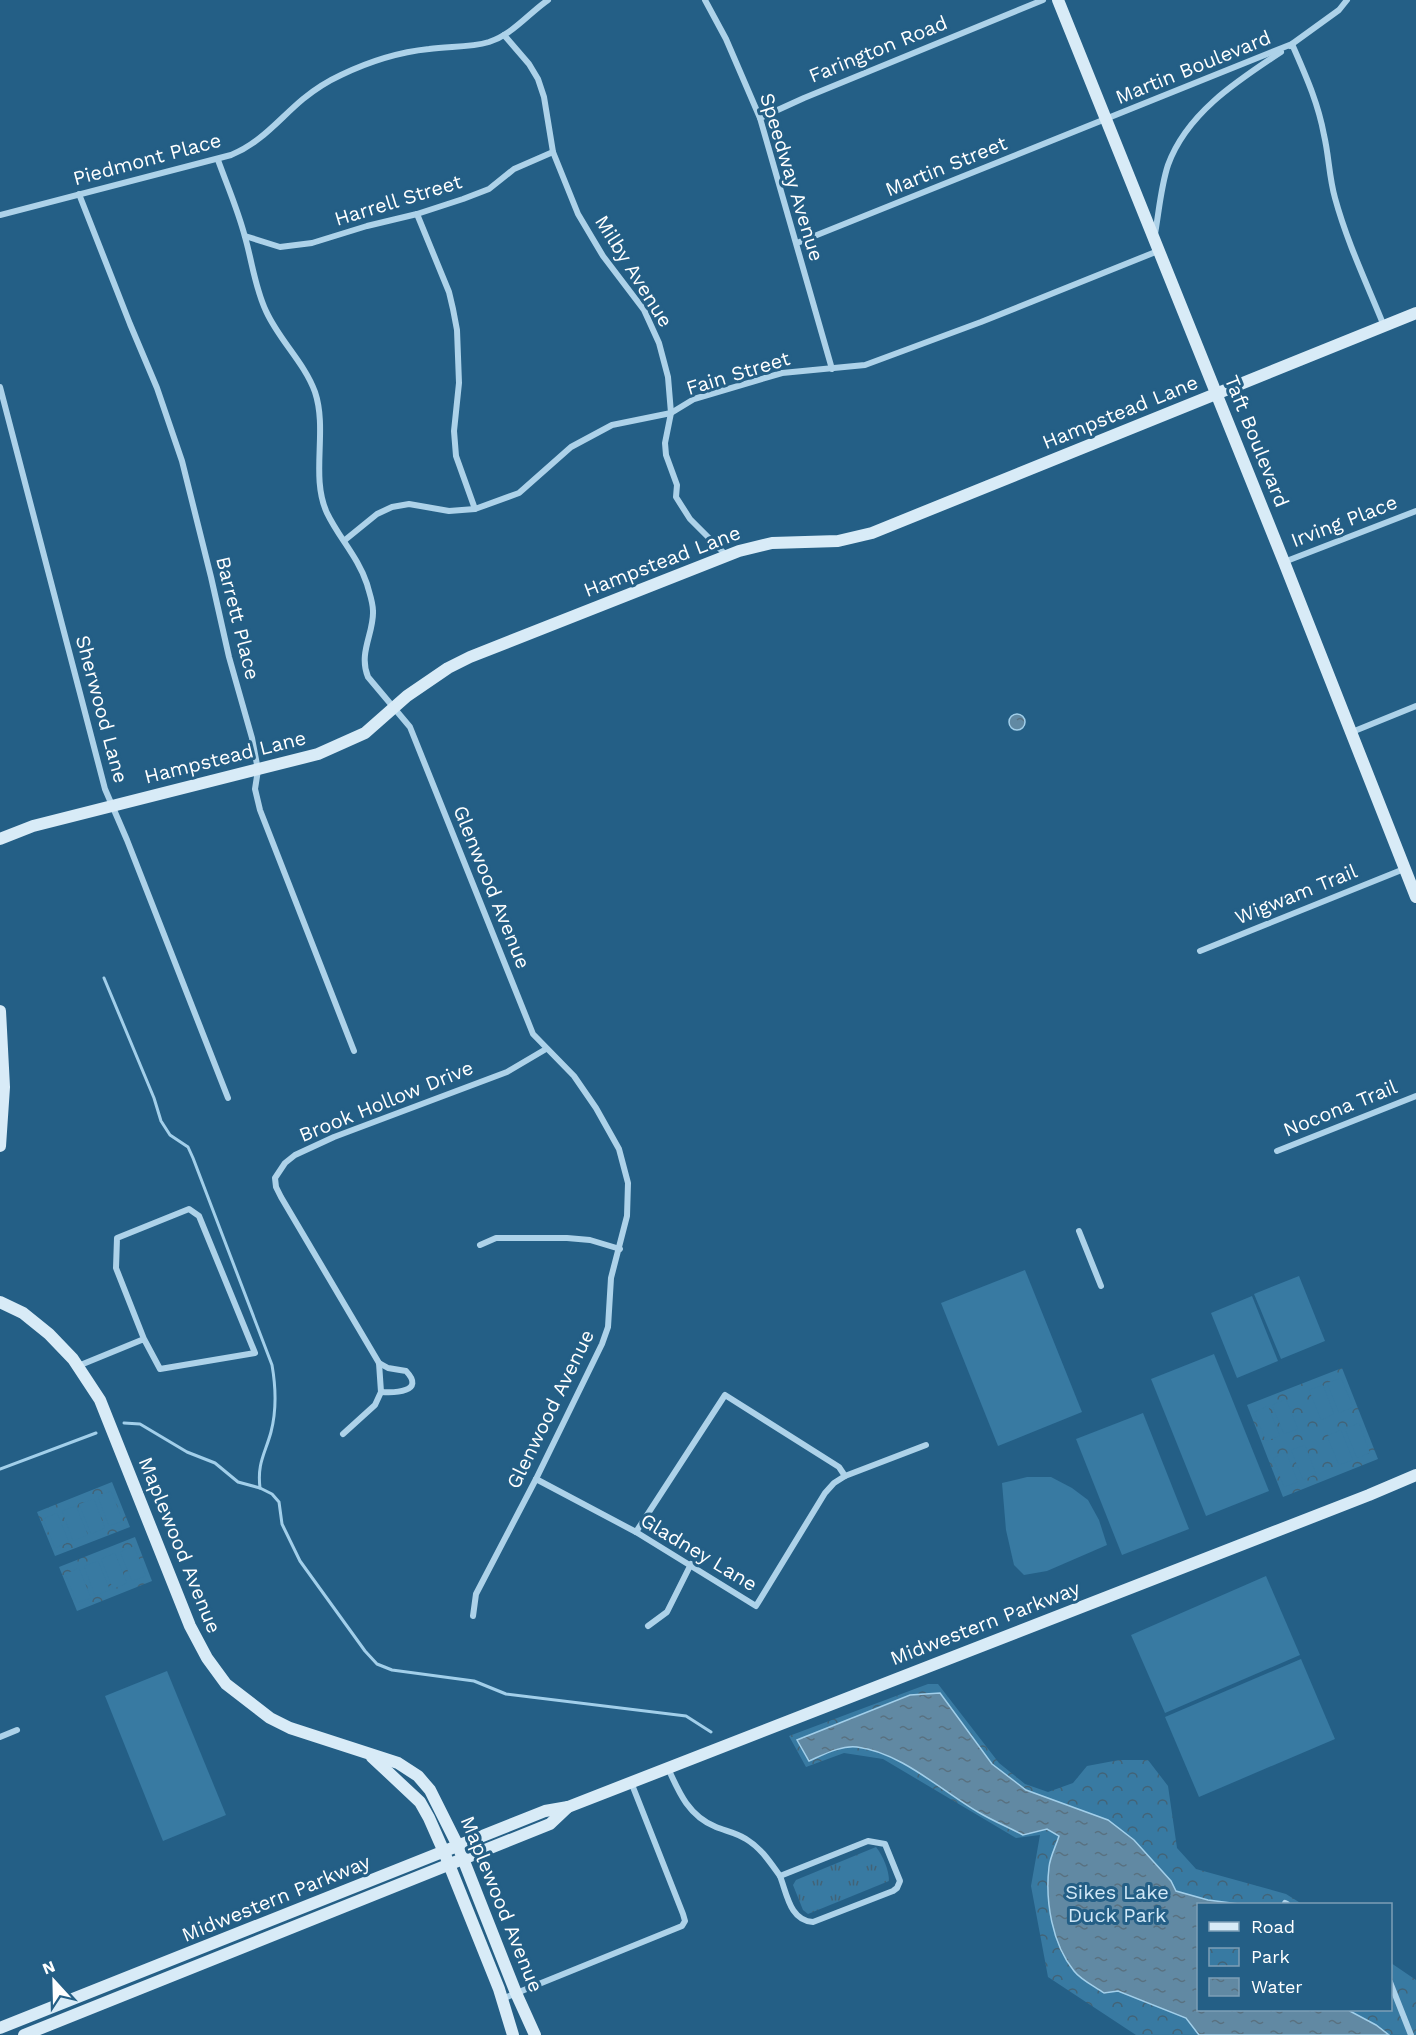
<svg xmlns="http://www.w3.org/2000/svg" width="1416" height="2035" viewBox="0 0 1416 2035" font-family="'Work Sans',sans-serif">
  <defs>
    <pattern id="grass-tufts" width="24" height="20" patternUnits="userSpaceOnUse" patternTransform="scale(1.5)"><rect width="24" height="20" fill="#387aa2"/><path d="M3 7l-1-3M5 7V3M7 7l1-3M15 17l-1-3M17 17v-4M19 17l1-3" fill="none" stroke="#426377"/></pattern>
    <pattern id="park-crowns" width="20" height="18" patternUnits="userSpaceOnUse" patternTransform="scale(1.5)"><rect width="20" height="18" fill="#387aa2"/><path d="M2 6a3 3 0 1 1 6 0M12 15a3 3 0 1 1 6 0" fill="none" stroke="#426377"/></pattern>
    <pattern id="water-ripples" width="26" height="14" patternUnits="userSpaceOnUse" patternTransform="scale(1.5)"><rect width="26" height="14" fill="#6189a3"/><path d="M2 4q2-2 4 0t4 0M15 11q2-2 4 0t4 0" fill="none" stroke="#597180"/></pattern>
  </defs>
  <rect width="100%" height="100%" fill="#245f86"/>
  <path fill="url(#grass-tufts)" d="M876,1847C883,1856 889,1870 889,1881L808,1914L803,1910L793,1885L796,1880Z"/>
  <g fill="url(#park-crowns)">
    <polygon points="1342,1368 1378,1459 1283,1497 1247,1405"/>
    <polygon points="112,1482 130,1527 55,1556 37,1512"/>
    <polygon points="135,1537 152,1581 77,1611 59,1567"/>
    <polygon points="928,1684 938,1684 999,1763 1025,1784 1048,1792 1073,1783 1087,1766 1119,1760 1148,1760 1168,1786 1177,1848 1196,1869 1286,1894 1302,1904 1198,1904 1198,2010 1390,2010 1391,1963 1416,1980 1416,2035 1136,2035 1048,1977 1031,1886 1040,1835 1016,1838 883,1759 844,1753 806,1767 789,1736"/>
  </g>
  <g fill="#387aa2">
    <polygon points="1025,1270 1082,1412 998,1446 941,1303"/>
    <polygon points="1299,1276 1325,1341 1281,1359 1254,1294"/>
    <polygon points="1252,1296 1278,1361 1237,1378 1211,1313"/>
    <polygon points="1214,1354 1269,1491 1206,1516 1151,1379"/>
    <polygon points="1341,1378 1353,1407 1339,1413 1327,1383"/>
    <polygon points="1323,1385 1334,1414 1321,1420 1309,1390"/>
    <polygon points="1286,1399 1298,1429 1284,1434 1272,1405"/>
    <polygon points="1268,1406 1280,1436 1266,1441 1254,1412"/>
    <polygon points="1143,1413 1189,1529 1122,1555 1076,1439"/>
    <polygon points="1359,1423 1370,1453 1357,1458 1345,1429"/>
    <polygon points="1341,1430 1353,1460 1339,1465 1327,1436"/>
    <polygon points="1305,1445 1316,1474 1303,1480 1291,1450"/>
    <polygon points="1286,1452 1298,1482 1284,1487 1273,1458"/>
    <polygon points="1027,1477 1051,1477 1072,1488 1088,1500 1099,1520 1107,1545 1047,1571 1024,1575 1014,1565 1006,1530 1002,1483"/>
    <polygon points="111,1491 123,1521 109,1526 98,1497"/>
    <polygon points="94,1499 105,1528 91,1534 79,1504"/>
    <polygon points="76,1506 88,1535 73,1541 62,1511"/>
    <polygon points="57,1513 69,1542 55,1548 43,1519"/>
    <polygon points="134,1546 146,1576 132,1581 120,1552"/>
    <polygon points="115,1553 127,1583 113,1589 101,1559"/>
    <polygon points="98,1561 110,1590 95,1596 84,1566"/>
    <polygon points="79,1568 91,1598 77,1603 65,1574"/>
    <polygon points="1266,1576 1300,1655 1165,1713 1131,1635"/>
    <polygon points="1301,1659 1335,1739 1199,1797 1165,1717"/>
    <polygon points="167,1671 226,1815 163,1841 105,1696"/>
  </g>
  <g fill="url(#water-ripples)" stroke="#a2cfea" stroke-width="1.5">
    <circle cx="1017" cy="722" r="8"/>
    <path d="M940,1693L992,1764L1026,1790L1108,1820L1134,1840L1171,1881L1176,1891L1208,1900L1239,1904H1198V2010H1348L1376,2025L1389,2035H1199L1186,2018L1118,1991L1104,1993C1094,1986 1081,1980 1074,1971C1052,1944 1045,1901 1049,1867C1050,1857 1056,1846 1059,1836L1047,1829L1023,1835C1008,1827 993,1821 978,1812C942,1791 900,1752 857,1747C841,1745 823,1755 809,1761L797,1740L910,1695Z"/>
  </g>
  <g fill="none" stroke-linecap="round" stroke-linejoin="round">
    <g stroke="#a2cfea" stroke-width="3">
      <path d="M104,978L154,1098L161,1121L170,1135L188,1147L193,1158L272,1365C276,1388 277,1409 271,1432C265,1454 257,1463 260,1488"/>
      <polyline points="124,1423 140,1424 187,1452 215,1463 238,1482 260,1488 272,1494 279,1502 282,1524 300,1561 365,1651 377,1664 392,1670 474,1681 506,1694 686,1716 711,1732"/>
      <polyline points="0,1469 96,1433"/>
    </g>
    <g stroke="#add2e9" stroke-width="6">
      <polyline points="705,0 726,39 760,118 832,369"/>
      <polyline points="504,35 529,64 538,79 544,97 553,152 578,214 603,256 644,310 659,343 668,377 671,413 665,443 666,455 677,485 676,497 690,519 727,556"/>
      <path d="M1290,46L1292,44C1305,74 1318,102 1324,135C1329,156 1329,177 1335,198C1347,242 1367,284 1384,326"/>
      <polyline points="760,118 804,98 1043,0"/>
      <path d="M218,160C227,185 238,210 245,237C252,261 255,288 266,311C279,340 304,362 315,392C328,431 310,476 327,513C339,538 358,557 367,584C369,592 373,602 373,611C374,633 358,653 368,677L410,727L533,1034L574,1076L596,1108L619,1149L628,1183L627,1216L611,1278L608,1327L602,1344L536,1479L476,1594L473,1616"/>
      <polyline points="79,194 130,324 157,388 182,461 211,577 229,657 252,738 258,770 255,789 260,810 354,1051"/>
      <polyline points="417,214 449,292 453,309 457,330 459,383 454,431 456,456 475,509"/>
      <path d="M0,215L231,155C261,143 279,119 303,99C314,90 328,81 341,75C368,62 400,52 429,49C449,46 469,48 489,42C513,34 528,14 548,0"/>
      <path d="M1155,234C1159,211 1161,186 1168,165C1187,113 1237,81 1281,52"/>
      <polyline points="245,236 280,247 312,243 367,226 417,214 463,199 489,189 514,169 553,152"/>
      <polyline points="797,243 1292,44 1339,10 1347,0"/>
      <polyline points="0,387 105,789 127,840 228,1098"/>
      <polyline points="345,540 377,514 392,507 409,504 449,511 475,509 519,493 571,447 612,425 671,413 694,399 782,373 865,365 981,322 1158,251"/>
      <polyline points="1284,562 1416,511"/>
      <polyline points="1352,732 1416,706"/>
      <polyline points="1200,951 1404,869"/>
      <polyline points="1277,1151 1416,1096"/>
      <polyline points="1079,1231 1101,1286"/>
      <polyline points="480,1245 496,1238 567,1238 590,1240 620,1249"/>
      <path d="M379,1363L388,1368L406,1371C426,1392 394,1393 381,1392"/>
      <polyline points="78,1366 144,1339 116,1268 117,1238 189,1209 199,1216 255,1353 160,1369 144,1339"/>
      <polyline points="343,1434 375,1405 381,1392 379,1363 281,1197 276,1187 275,1178 285,1163 295,1155 334,1137 507,1072 546,1049"/>
      <polyline points="536,1479 636,1532 756,1606 825,1493 834,1483 845,1476 926,1445"/>
      <polyline points="636,1532 725,1395 839,1467 845,1476"/>
      <polyline points="648,1626 667,1612 691,1564"/>
      <polyline points="0,1737 17,1730"/>
      <path d="M668,1768C679,1793 689,1816 716,1827C726,1831 737,1833 746,1839C761,1848 770,1862 780,1876"/>
      <path d="M868,1841L885,1844L900,1881L897,1888L893,1891L813,1922C790,1921 787,1894 780,1876Z"/>
      <polyline points="1285,1903 1287,1904"/>
      <polyline points="1390,1982 1411,2035"/>
      <polyline points="502,1999 682,1926 685,1921 683,1914 631,1782"/>
    </g>
    <g stroke="#d8ebf7" stroke-width="12">
      <polyline points="1058,0 1284,562 1416,897"/>
      <polyline points="0,839 33,826 318,754 365,733 407,696 448,668 470,657 739,551 772,543 838,541 872,533 1416,313"/>
      <polyline points="0,1011 4,1087 0,1146"/>
      <polyline points="0,1302 23,1313 49,1334 73,1359 100,1400 190,1626 207,1658 226,1684 270,1718 290,1728 398,1763 418,1776 430,1790 458,1846 516,1993 535,2035"/>
      <polyline points="372,1757 420,1802 429,1818 444,1852 499,1989 513,2035"/>
      <polyline points="0,2028 545,1811 568,1807 1369,1495 1416,1475"/>
      <polyline points="24,2035 550,1824 568,1807"/>
    </g>
  </g>
  <g text-anchor="middle" dominant-baseline="central" stroke-width="6" stroke-linejoin="round" paint-order="stroke">
    <g font-size="20" fill="#fff" stroke="#245f86">
      <text transform="translate(878 49) rotate(-22)">Farington Road</text>
      <text transform="translate(1193 67) rotate(-22)">Martin Boulevard</text>
      <text transform="translate(147 159) rotate(-15)">Piedmont Place</text>
      <text transform="translate(946 166) rotate(-22)">Martin Street</text>
      <text transform="translate(792 177) rotate(73)">Speedway Avenue</text>
      <text transform="translate(398 200) rotate(-17)">Harrell Street</text>
      <text transform="translate(634 271) rotate(58)">Milby Avenue</text>
      <text transform="translate(738 373) rotate(-17)">Fain Street</text>
      <text transform="translate(1120 412) rotate(-22)">Hampstead Lane</text>
      <text transform="translate(1257 441) rotate(68)">Taft Boulevard</text>
      <text transform="translate(1344 521) rotate(-21)">Irving Place</text>
      <text transform="translate(662 561) rotate(-21)">Hampstead Lane</text>
      <text transform="translate(238 618) rotate(76)">Barrett Place</text>
      <text transform="translate(102 709) rotate(75)">Sherwood Lane</text>
      <text transform="translate(225 757) rotate(-14)">Hampstead Lane</text>
      <text transform="translate(492 887) rotate(68)">Glenwood Avenue</text>
      <text transform="translate(1296 894) rotate(-22)">Wigwam Trail</text>
      <text transform="translate(386 1101) rotate(-22)">Brook Hollow Drive</text>
      <text transform="translate(1340 1108) rotate(-22)">Nocona Trail</text>
      <text transform="translate(550 1409) rotate(-64)">Glenwood Avenue</text>
      <text transform="translate(180 1545) rotate(68)">Maplewood Avenue</text>
      <text transform="translate(699 1552) rotate(31)">Gladney Lane</text>
      <text transform="translate(985 1623) rotate(-21)">Midwestern Parkway</text>
      <text transform="translate(276 1898) rotate(-22)">Midwestern Parkway</text>
      <text transform="translate(502 1904) rotate(68)">Maplewood Avenue</text>
    </g>
    <g font-size="20" fill="#d1e8f7" stroke="#245f86">
      <text x="1117" y="1892">Sikes Lake<tspan x="1117" dy="23">Duck Park</tspan></text>
    </g>
  </g>
  <rect x="1197" y="1903" width="195" height="108" fill="#245f86" stroke="#7c9fb6" stroke-width="1.5"/>
  <rect x="1209" y="1922" width="30" height="9" fill="#d8ebf7" stroke="#7c9fb6" stroke-width="1.5"/>
  <text x="1251" y="1933" font-size="18" fill="#ffffff">Road</text>
  <rect x="1209" y="1948" width="30" height="18" fill="url(#park-crowns)" stroke="#7c9fb6" stroke-width="1.5"/>
  <text x="1251" y="1963" font-size="18" fill="#ffffff">Park</text>
  <rect x="1209" y="1978" width="30" height="18" fill="url(#water-ripples)" stroke="#7c9fb6" stroke-width="1.5"/>
  <text x="1251" y="1993" font-size="18" fill="#ffffff">Water</text>
  <g transform="translate(54 1981) rotate(338)" stroke="#245f86" stroke-width="4.5" paint-order="stroke">
  <path d="M0-4.5L10 22L0 15L-10 22Z" fill="#ffffff"/>
  <text y="-9" font-size="16" font-weight="bold" text-anchor="middle" fill="#ffffff">N</text>
  </g>
</svg>
